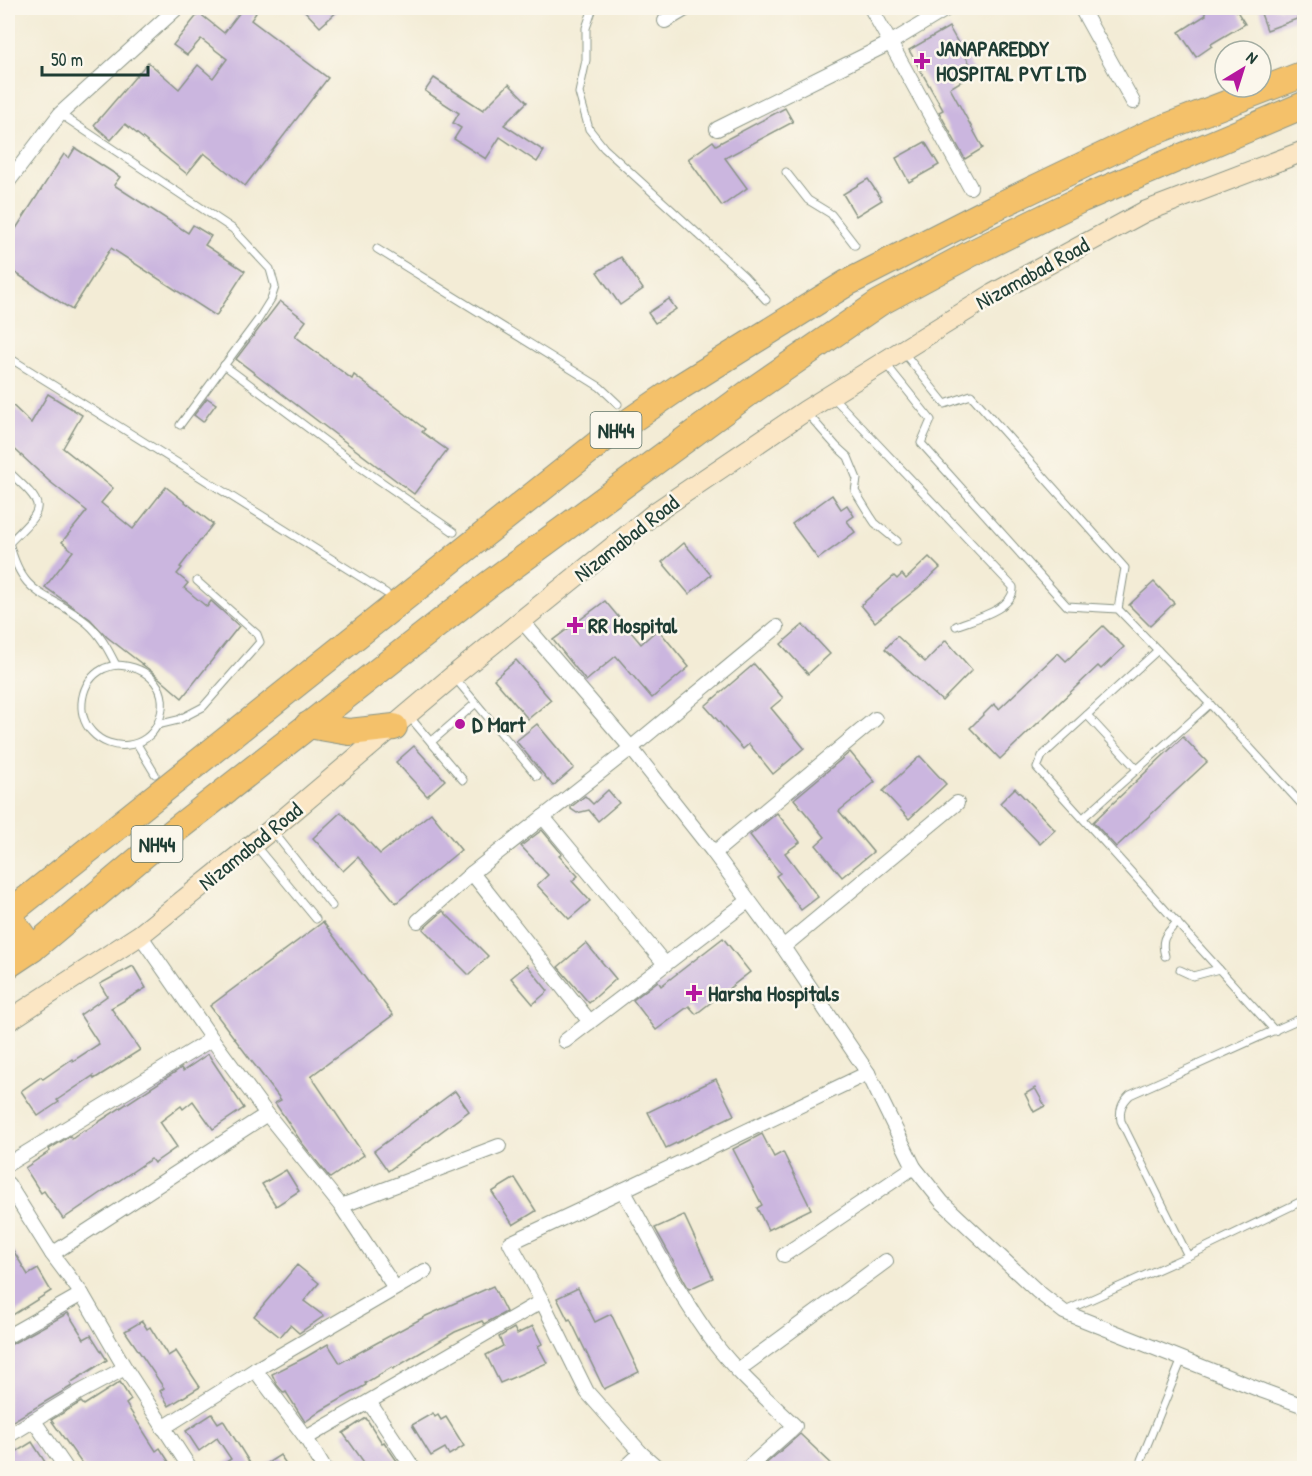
<svg xmlns="http://www.w3.org/2000/svg" width="1312" height="1476" viewBox="0 0 1312 1476" font-family="'Patrick Hand',sans-serif">
  <rect width="100%" height="100%" fill="#fbf7ec"/>
  <filter id="ink" filterUnits="userSpaceOnUse"><feTurbulence type="fractalNoise" baseFrequency=".0167" numOctaves="2"/><feDisplacementMap in="SourceGraphic" scale="12" xChannelSelector="R" yChannelSelector="G"/><feConvolveMatrix kernelMatrix="1 2 1 2 8 2 1 2 1" color-interpolation-filters="sRGB"/></filter>
  <filter id="wash" filterUnits="userSpaceOnUse"><feTurbulence type="fractalNoise" baseFrequency=".008" numOctaves="4" result="noise"/><feDisplacementMap in="SourceGraphic" scale="24" xChannelSelector="R" yChannelSelector="G"/><feGaussianBlur stdDeviation="1.35" result="paint"/><feColorMatrix in="noise" values="0 0 0 0 0 0 0 0 0 0 0 0 0 0 0 0 0 1.4 0 .05"/><feComposite in="paint" operator="in"/></filter>
  <g filter="url(#wash)">
    <rect width="100%" height="100%" fill="#f3ecd6"/>
    <g id="blocks">
      <g fill="#cbb6df">
        <polygon points="243,8 249,8 256,13 251,20 328,78 245,186 204,153 187,174 125,124 111,140 94,125 148,62 179,89 198,65 213,78 227,59 201,39 187,55 173,45 199,13 224,33"/>
        <polygon points="302,8 341,8 320,27"/>
        <polygon points="1202,8 1235,8 1245,24 1211,44 1212,46 1196,57 1179,32 1206,15"/>
        <polygon points="1259,8 1305,8 1305,16 1267,30"/>
        <polygon points="949,27 975,73 950,88 983,148 965,159 939,112 943,110 909,50"/>
        <polygon points="434,78 483,110 509,84 527,102 504,125 544,151 537,162 500,137 486,159 454,139 461,128 453,123 459,113 425,91"/>
        <polygon points="785,108 793,122 725,158 747,188 722,206 688,159 713,141 716,145"/>
        <polygon points="925,142 939,165 909,182 896,158"/>
        <polygon points="75,148 120,177 114,185 188,233 193,225 211,236 205,245 245,271 216,316 111,248 72,310 8,268 8,241 64,154 69,158"/>
        <polygon points="868,179 882,200 856,216 843,194"/>
        <polygon points="621,257 643,289 620,305 597,272"/>
        <polygon points="669,299 676,309 655,323 648,313"/>
        <polygon points="280,301 306,321 295,336 352,379 354,375 425,429 422,432 447,450 414,494 236,359"/>
        <polygon points="48,394 82,415 63,448 113,488 101,503 133,529 166,487 213,524 180,567 182,568 177,574 188,583 184,588 207,607 211,601 239,626 182,698 151,671 107,637 90,619 45,587 73,551 62,542 87,511 49,481 8,443 8,401 31,423"/>
        <polygon points="207,398 216,404 203,422 194,415"/>
        <polygon points="832,495 841,509 847,505 854,516 847,521 855,532 818,559 792,524"/>
        <polygon points="684,543 711,575 689,594 662,562"/>
        <polygon points="929,557 940,568 918,588 875,622 861,605 894,576 897,579 902,574 906,579"/>
        <polygon points="1154,582 1174,603 1150,626 1129,605"/>
        <polygon points="605,601 641,644 658,629 689,667 652,698 616,656 586,681 553,640"/>
        <polygon points="803,625 830,654 808,674 781,644"/>
        <polygon points="1103,626 1124,647 1101,669 1098,666 1000,759 970,728 994,704 999,709 1058,653 1066,661"/>
        <polygon points="897,636 925,662 946,640 972,670 942,701 885,649"/>
        <polygon points="516,660 551,700 528,719 494,679"/>
        <polygon points="754,664 783,698 771,708 804,748 773,774 749,744 743,749 705,706"/>
        <polygon points="537,724 574,768 553,786 516,741"/>
        <polygon points="1183,737 1207,762 1116,847 1093,822"/>
        <polygon points="414,746 445,780 427,796 396,762"/>
        <polygon points="850,752 875,782 839,811 873,852 842,877 816,845 825,837 794,799"/>
        <polygon points="920,756 946,784 909,819 883,791"/>
        <polygon points="1015,788 1055,830 1040,844 1000,803"/>
        <polygon points="608,790 619,803 598,821 589,810 577,813 571,809 571,807 585,796 593,804"/>
        <polygon points="341,812 380,854 431,813 461,850 396,903 358,857 343,871 313,838"/>
        <polygon points="777,813 800,842 785,853 818,897 801,910 776,876 780,873 750,835"/>
        <polygon points="542,830 562,854 559,856 578,876 572,881 590,901 569,919 537,885 548,875 521,846"/>
        <polygon points="443,911 488,956 469,975 423,929"/>
        <polygon points="323,922 393,1015 311,1076 364,1155 330,1178 302,1143 275,1103 281,1100 210,1006"/>
        <polygon points="723,938 750,972 696,1014 689,1006 656,1030 633,1000 658,981 661,986"/>
        <polygon points="586,943 616,979 589,1003 558,967"/>
        <polygon points="527,965 548,991 533,1004 511,978"/>
        <polygon points="133,966 146,988 111,1008 140,1050 94,1079 93,1076 57,1100 59,1102 38,1116 21,1091 41,1077 43,1079 72,1059 73,1061 99,1044 80,1015 107,996 100,984"/>
        <polygon points="208,1054 244,1108 213,1129 193,1101 183,1109 181,1106 160,1122 177,1147 154,1163 151,1159 63,1219 44,1191 41,1193 25,1168 50,1151 49,1149 70,1136 72,1139 84,1130 85,1131 174,1073 181,1068 183,1071"/>
        <polygon points="716,1079 734,1115 666,1148 648,1112"/>
        <polygon points="1035,1088 1045,1106 1034,1112 1025,1094"/>
        <polygon points="455,1091 469,1111 388,1171 374,1151"/>
        <polygon points="762,1134 774,1157 783,1152 811,1209 768,1230 757,1208 762,1205 733,1149"/>
        <polygon points="286,1170 299,1191 276,1206 262,1184"/>
        <polygon points="515,1178 536,1211 513,1225 492,1192"/>
        <polygon points="684,1215 713,1278 689,1289 655,1228"/>
        <polygon points="8,1242 28,1275 38,1269 51,1291 8,1318"/>
        <polygon points="297,1265 319,1283 304,1301 324,1316 299,1333 290,1325 280,1337 254,1316"/>
        <polygon points="493,1286 506,1312 484,1324 482,1321 455,1332 393,1369 392,1367 365,1383 366,1385 322,1410 305,1422 286,1392 284,1393 277,1385 272,1374 306,1357 328,1344 340,1363 426,1316"/>
        <polygon points="578,1288 595,1322 611,1314 639,1372 604,1389 570,1319 568,1320 557,1298"/>
        <polygon points="68,1313 84,1339 91,1335 107,1360 70,1383 72,1386 8,1424 8,1346"/>
        <polygon points="142,1321 147,1329 150,1327 168,1356 176,1351 200,1387 169,1406 160,1391 164,1388 125,1331"/>
        <polygon points="533,1326 542,1344 538,1346 547,1363 500,1383 486,1355 503,1346 499,1337 514,1328 517,1334"/>
        <polygon points="120,1382 131,1400 126,1404 156,1451 160,1448 173,1468 85,1468 51,1420 81,1402 84,1405"/>
        <polygon points="433,1413 435,1417 438,1415 441,1420 446,1417 464,1446 449,1455 445,1448 431,1456 412,1425"/>
        <polygon points="212,1414 218,1423 223,1420 253,1468 217,1468 231,1459 217,1438 199,1451 186,1431"/>
        <polygon points="366,1418 382,1443 384,1442 399,1464 392,1468 368,1468 343,1433"/>
        <polygon points="800,1434 836,1468 761,1468"/>
        <polygon points="32,1442 45,1462 35,1468 8,1468 8,1445 11,1444 16,1452"/>
        <polygon points="280,1455 289,1468 260,1468"/>
      </g>
    </g>
  </g>
  <g filter="url(#ink)">
    <use href="#blocks" fill-opacity="0" stroke="#899485" stroke-width="1.5"/>
    <g fill="none" stroke-linecap="round" stroke-linejoin="round">
      <g stroke="#899485" stroke-width="9">
        <g id="lane">
          <polyline points="593,8 586,28 586,60 579,93 589,129 604,148 744,276 766,300"/>
          <polyline points="60,114 233,229 270,269 275,287 271,299 258,320 180,425"/>
          <polyline points="786,172 808,200 831,214 855,245"/>
          <polyline points="377,249 600,387 618,404"/>
          <polyline points="904,353 945,404 971,395 1125,568 1118,609"/>
          <polyline points="8,357 386,593"/>
          <polyline points="885,363 931,420 921,443 1067,606 1118,609 1210,704 1304,807"/>
          <polyline points="224,365 360,467 454,532"/>
          <path d="M833,397L1013,587C1015,609 973,619 956,626"/>
          <polyline points="807,413 836,446 848,457 857,479 855,491 871,517 875,523 897,541"/>
          <path d="M8,471C48,508 46,506 8,544"/>
          <path d="M9,542C24,601 47,590 87,623C100,634 108,649 116,665"/>
          <polyline points="1158,650 1042,756 1037,768 1275,1031"/>
          <path d="M116,665C149,666 172,689 158,723C147,749 111,753 92,732C75,714 80,681 103,669C107,667 112,666 116,665Z"/>
          <polyline points="455,678 537,776"/>
          <polyline points="408,715 463,780"/>
          <polyline points="1087,715 1137,769"/>
          <polyline points="157,725 178,720 203,707 260,642 257,634 197,581"/>
          <polyline points="431,742 476,703"/>
          <polyline points="137,744 155,774"/>
          <polyline points="1083,818 1210,704"/>
          <polyline points="272,830 332,906"/>
          <polyline points="255,845 316,919"/>
          <path d="M1165,956C1160,938 1166,935 1177,922"/>
          <polyline points="1180,970 1193,976 1219,969"/>
          <path d="M1188,1256L1121,1121C1119,1109 1122,1103 1130,1095L1304,1017"/>
          <polyline points="1065,1311 1188,1256 1304,1200"/>
          <polyline points="1141,1460 1182,1359"/>
        </g>
      </g>
      <g stroke="#899485" stroke-width="16">
        <g id="street">
          <polyline points="871,8 970,187"/>
          <polyline points="1081,8 1133,102"/>
          <polyline points="665,21 687,8"/>
          <polyline points="717,129 890,43 948,8"/>
          <polyline points="8,182 60,114 177,8"/>
          <polyline points="522,621 631,748 714,853 783,947 868,1073 914,1167 784,1255"/>
          <polyline points="543,817 665,964"/>
          <polyline points="714,853 875,719"/>
          <polyline points="472,873 590,1022"/>
          <polyline points="418,921 472,873 631,748 777,627"/>
          <polyline points="140,935 212,1039 267,1114 341,1206 395,1288"/>
          <polyline points="783,947 957,803"/>
          <polyline points="565,1041 748,901"/>
          <polyline points="8,1164 212,1039"/>
          <polyline points="914,1167 942,1202 1037,1291 1064,1312 1263,1391 1304,1406"/>
          <polyline points="8,1184 52,1254 82,1294 125,1368 190,1468"/>
          <polyline points="623,1190 868,1073"/>
          <polyline points="341,1206 499,1146"/>
          <polyline points="52,1254 267,1114"/>
          <polyline points="8,1336 82,1294"/>
          <polyline points="255,1370 306,1438 542,1301"/>
          <polyline points="738,1370 886,1261"/>
          <polyline points="369,1402 413,1468"/>
          <polyline points="34,1421 66,1468"/>
          <polyline points="163,1428 255,1370 425,1271"/>
          <polyline points="8,1436 80,1392 125,1368"/>
          <polyline points="306,1438 324,1468"/>
          <polyline points="625,1468 641,1453"/>
          <path d="M658,1468L641,1453L587,1392L542,1301L510,1243L623,1190C652,1241 679,1296 715,1344C738,1374 768,1400 795,1426L748,1468"/>
        </g>
      </g>
      <g stroke="#899485" stroke-width="22">
        <polyline id="secondary" points="8,1021 140,935 272,829 453,676 656,512 805,411 993,294 1144,212 1304,151"/>
      </g>
      <g stroke="#899485" stroke-width="28">
        <g id="highway">
          <polyline points="308,725 349,732 394,727"/>
          <polyline points="8,914 605,438 678,388 847,283 994,208 1148,134 1304,74"/>
          <polyline points="8,916 32,949"/>
          <polyline points="8,965 32,949 150,850 489,584 750,392 879,303 970,254 1082,199 1304,105"/>
        </g>
      </g>
      <use href="#lane" stroke="#fff" stroke-width="7"/>
      <use href="#street" stroke="#fff" stroke-width="14"/>
      <use href="#secondary" stroke="#fbe6c4" stroke-width="20"/>
      <use href="#highway" stroke="#f4c16b" stroke-width="26"/>
    </g>
  </g>
  <g fill="#b5179e" stroke="#fbf7ec" stroke-width="2">
    <path d="M919 52h6v6h6v6h-6v6h-6v-6h-6v-6h6z"/>
    <path d="M572 616h6v6h6v6h-6v6h-6v-6h-6v-6h6z"/>
    <circle cx="460" cy="724" r="6"/>
    <path d="M691 984h6v6h6v6h-6v6h-6v-6h-6v-6h6z"/>
  </g>
  <g text-anchor="middle" dominant-baseline="central" stroke-width="5" stroke-linejoin="round" paint-order="stroke">
    <g fill="#fbf7ec" stroke="#61756b" stroke-width="1.5">
      <rect x="590.5" y="412" width="51" height="36" rx="4.5"/>
      <rect x="131.5" y="826" width="51" height="36" rx="4.5"/>
    </g>
    <g font-size="21" font-weight="bold" fill="#1f3d34">
      <text x="616" y="430">NH44</text>
      <text x="157" y="844">NH44</text>
    </g>
    <g font-size="22" font-weight="bold" fill="#1f3d34" stroke="#fbf7ec" text-anchor="start">
      <text x="936" y="48">JANAPAREDDY<tspan x="936" dy="25">HOSPITAL PVT LTD</tspan></text>
      <text x="588" y="625">RR Hospital</text>
      <text x="472" y="724">D Mart</text>
      <text x="708" y="993">Harsha Hospitals</text>
    </g>
    <g font-size="22" fill="#1f3d34" stroke="#fbf7ec">
      <text transform="translate(1032 273) rotate(-29)">Nizamabad Road</text>
      <text transform="translate(626 538) rotate(-38)">Nizamabad Road</text>
      <text transform="translate(250 846) rotate(-39)">Nizamabad Road</text>
    </g>
  </g>
  <rect width="1312" height="1476" fill="none" stroke="#fbf7ec" stroke-width="30"/>
  <g transform="translate(1243 69) rotate(38)"><circle r="28" fill="#fbf7ec" stroke="#a3ada2" stroke-width="1.5"/>
  <path d="M0-4.5L10 22L0 15L-10 22Z" fill="#b5179e"/>
  <text y="-9" font-size="16" font-weight="bold" text-anchor="middle" fill="#1f3d34">N</text>
  </g>
  <path d="M42 66v9h106v-9" fill="none" stroke="#1f3d34" stroke-width="3"/>
  <text x="51" y="66" font-size="18" fill="#1f3d34" stroke="#fbf7ec" stroke-width="4.5" paint-order="stroke">50 m</text>
</svg>
